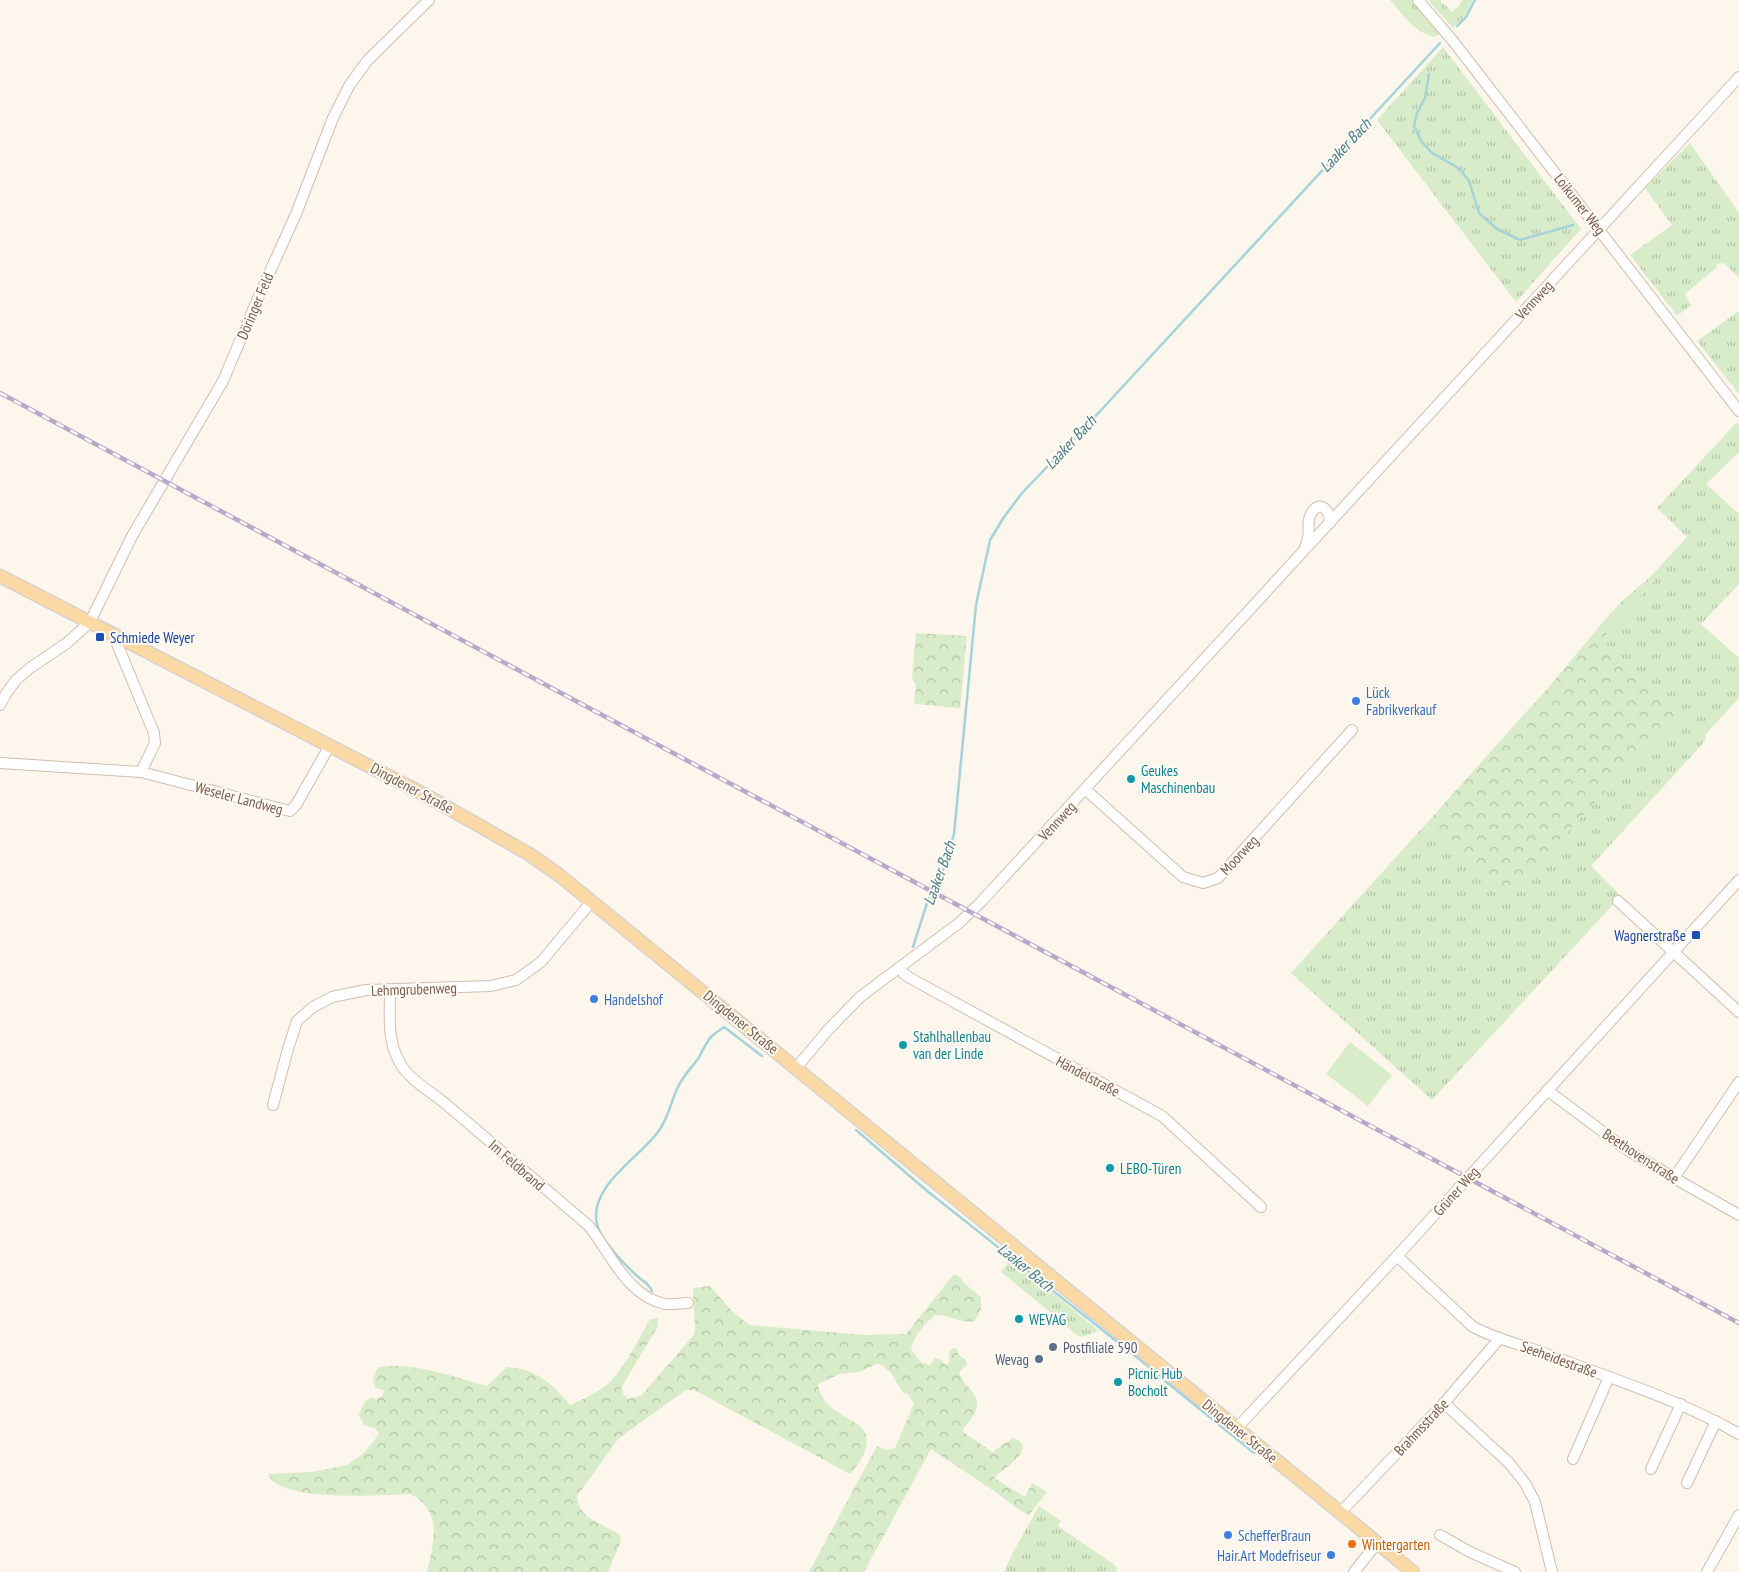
<svg xmlns="http://www.w3.org/2000/svg" width="1739" height="1572" viewBox="0 0 1739 1572" font-family="'PT Sans Narrow',sans-serif">
  <defs>
    <pattern id="grass-tufts" width="24" height="20" patternUnits="userSpaceOnUse" patternTransform="scale(1.25)"><rect width="24" height="20" fill="#d8ecc9"/><path d="M3 7l-1-3M5 7V3M7 7l1-3M15 17l-1-3M17 17v-4M19 17l1-3" fill="none" stroke="#b4c2a5"/></pattern>
    <pattern id="forest-crowns" width="20" height="18" patternUnits="userSpaceOnUse" patternTransform="scale(1.25)"><rect width="20" height="18" fill="#d8ecc9"/><path d="M2 6a3 3 0 1 1 6 0M12 15a3 3 0 1 1 6 0" fill="none" stroke="#b4c2a5"/></pattern>
  </defs>
  <rect width="100%" height="100%" fill="#fdf6ec"/>
  <g fill="url(#grass-tufts)">
    <path d="M1390,0H1423L1448,27L1441,34L1433,37C1413,30 1403,15 1390,0Z"/>
    <polygon points="1428,0 1440,0 1452,12 1459,6 1462,0 1473,0 1465,16 1453,28"/>
    <polygon points="1443,47 1581,229 1516,302 1377,120"/>
    <polygon points="1690,143 1739,213 1739,278 1724,263 1717,264 1716,268 1685,294 1691,305 1677,316 1630,255 1672,225 1645,188"/>
    <polygon points="1739,311 1739,394 1697,341"/>
    <polygon points="1737,422 1739,425 1739,452 1706,484 1739,514 1739,584 1701,624 1739,658 1739,698 1706,734 1705,741 1591,866 1621,896 1432,1100 1291,973 1425,825 1504,898 1677,717 1602,639 1654,581 1650,577 1687,537 1657,508"/>
    <polygon points="1009,1257 1099,1331 1082,1337 1078,1336 1061,1322 1061,1321 1001,1272 1007,1264"/>
    <polygon points="1039,1506 1061,1521 1058,1526 1116,1566 1117,1572 1004,1572 1012,1554"/>
  </g>
  <g fill="url(#forest-crowns)">
    <polygon points="1650,577 1654,581 1602,639 1677,717 1504,898 1425,825 1554,681 1602,623 1623,600"/>
    <polygon points="916,633 967,636 960,708 914,704 916,685 912,679"/>
    <path d="M954,1274L962,1278L964,1283L981,1297V1309L975,1321C961,1324 950,1315 935,1315C925,1324 914,1335 911,1349L921,1362L930,1365L935,1358L941,1360L946,1365L949,1362L950,1350L954,1348L957,1349L959,1356L965,1359L967,1364L959,1373C963,1382 968,1386 973,1393C984,1407 970,1420 962,1431L992,1452L1013,1438C1040,1448 1001,1470 994,1478L1025,1497L1032,1483L1047,1492L1029,1515L1021,1511L991,1489L931,1449L864,1572H809L877,1446L887,1450L895,1448L914,1403L907,1393H903L891,1373L882,1365L877,1364L859,1372L840,1374L818,1384C820,1393 823,1401 831,1407C839,1415 851,1419 860,1426C876,1440 861,1462 850,1474L694,1390H686L619,1438L577,1496C577,1518 604,1524 620,1535L621,1541L608,1572H427C434,1542 443,1510 410,1494C383,1495 278,1503 268,1474L312,1472L347,1465L364,1453L379,1434L376,1429L364,1425L359,1415L365,1401L372,1398L377,1399L383,1395L384,1390L375,1388L373,1380L378,1367C416,1362 450,1376 487,1386L507,1367C536,1368 553,1385 570,1405C582,1400 601,1391 610,1382C627,1364 638,1340 650,1319L658,1318L657,1328L621,1388L624,1395L628,1399L641,1396L693,1336L695,1329L693,1288L710,1286L731,1310L749,1325L865,1335L906,1334Z"/>
  </g>
  <polygon fill="#d8ecc9" points="1350,1042 1392,1075 1368,1106 1326,1074"/>
  <g fill="none" stroke-linecap="round" stroke-linejoin="round">
    <g stroke="#a5d3da" stroke-width="2.5">
      <polyline points="1457,26 1466,17 1475,0"/>
      <polyline points="1429,74 1425,98 1417,113 1414,126 1421,141 1432,153 1460,169 1469,181 1479,213 1497,229 1520,240 1573,225"/>
      <polyline points="913,947 928,900 942,874 954,834 976,605 990,540 1004,517 1022,493 1091,421 1440,43"/>
      <polyline points="856,1130 926,1190 1149,1367"/>
      <path d="M652,1291C649,1283 642,1281 636,1275C624,1264 600,1239 597,1224C588,1185 643,1156 660,1129C669,1116 671,1101 678,1087C683,1076 691,1068 698,1059C702,1052 706,1042 712,1036C715,1033 720,1030 724,1027L762,1056"/>
      <polyline points="1159,1376 1254,1453"/>
    </g>
    <g stroke="#d1beb0" stroke-width="12">
      <g id="minor">
        <polyline points="1418,0 1453,41 1739,411"/>
        <path d="M1305,547C1312,534 1306,525 1310,516C1316,500 1330,506 1330,523"/>
        <polyline points="113,634 154,733 155,743 141,772"/>
        <polyline points="0,705 6,694 16,680 30,668 67,643 90,622 132,536 223,381 258,298 296,214 333,118 349,86 367,61 429,0"/>
        <polyline points="0,763 141,772 290,811 296,805 330,745"/>
        <polyline points="1086,790 1183,877 1203,883 1218,878 1352,730"/>
        <polyline points="1618,901 1739,1012"/>
        <polyline points="900,968 904,974 910,978 1162,1116 1261,1207"/>
        <path d="M390,990C390,1014 387,1040 399,1061C408,1080 431,1091 447,1105C494,1145 542,1186 589,1226C611,1254 627,1296 665,1304C672,1305 681,1303 688,1303"/>
        <polyline points="796,1068 828,1030 860,997 959,923 981,902 1739,77"/>
        <polyline points="1547,1090 1626,1149 1674,1178 1739,1215"/>
        <polyline points="273,1105 288,1049 297,1021 313,1007 332,997 366,990 491,986 516,980 541,962 592,901"/>
        <polyline points="1674,1178 1739,1082"/>
        <path d="M1397,1256L1472,1326C1494,1339 1520,1344 1544,1353C1610,1378 1678,1399 1739,1434"/>
        <polyline points="1444,1403 1509,1463 1525,1483 1535,1502 1552,1572"/>
        <polyline points="1236,1429 1397,1256 1739,880"/>
        <polyline points="1573,1459 1609,1377"/>
        <polyline points="1651,1469 1681,1404"/>
        <polyline points="1687,1483 1716,1421"/>
        <polyline points="1340,1513 1444,1403 1500,1338"/>
        <polyline points="1440,1535 1470,1552 1515,1572"/>
        <polyline points="1354,1572 1377,1543"/>
        <polyline points="1707,1572 1739,1515"/>
      </g>
    </g>
    <g stroke="#dad1cd" stroke-width="15">
      <polyline id="major" points="0,576 427,796 529,854 559,875 1413,1572"/>
    </g>
    <use href="#minor" stroke="#fff" stroke-width="10"/>
    <use href="#major" stroke="#fbd9a5" stroke-width="12"/>
    <g stroke="#b9a8c9" stroke-width="4.5">
      <polyline id="rail" points="0,393 1739,1323"/>
    </g>
    <use href="#rail" stroke="#fffaf3" stroke-width="2.5" stroke-dasharray="8" stroke-linecap="butt"/>
  </g>
  <g fill="#1a4fb4" stroke="#fffaf3" stroke-width="2">
    <rect x="95" y="632" width="10" height="10" rx="2.5"/>
    <rect x="1691" y="930" width="10" height="10" rx="2.5"/>
  </g>
  <g fill="#3f7fe0" stroke="#fffaf3" stroke-width="2">
    <circle cx="1356" cy="701" r="5"/>
    <circle cx="594" cy="999" r="5"/>
    <circle cx="1228" cy="1535" r="5"/>
    <circle cx="1331" cy="1555" r="5"/>
  </g>
  <g fill="#0f9aa8" stroke="#fffaf3" stroke-width="2">
    <circle cx="1131" cy="779" r="5"/>
    <circle cx="903" cy="1045" r="5"/>
    <circle cx="1110" cy="1168" r="5"/>
    <circle cx="1019" cy="1319" r="5"/>
    <circle cx="1118" cy="1382" r="5"/>
  </g>
  <g fill="#5c6f8a" stroke="#fffaf3" stroke-width="2">
    <circle cx="1053" cy="1347" r="5"/>
    <circle cx="1039" cy="1359" r="5"/>
  </g>
  <circle fill="#e8710a" stroke="#fffaf3" stroke-width="2" cx="1352" cy="1544" r="5"/>
  <g text-anchor="middle" dominant-baseline="central" stroke-width="4" stroke-linejoin="round" paint-order="stroke">
    <g font-size="15" fill="#7a5c4d" stroke="#fffaf3">
      <text transform="translate(1580 204) rotate(52)">Loikumer Weg</text>
      <text transform="translate(1534 300) rotate(-47)">Vennweg</text>
      <text transform="translate(255 306) rotate(-67)">Döringer Feld</text>
      <text transform="translate(412 788) rotate(28)">Dingdener Straße</text>
      <text transform="translate(239 798) rotate(15)">Weseler Landweg</text>
      <text transform="translate(1057 821) rotate(-47)">Vennweg</text>
      <text transform="translate(1239 855) rotate(-47)">Moorweg</text>
      <text transform="translate(414 989) rotate(-2)">Lehmgrubenweg</text>
      <text transform="translate(741 1022) rotate(39)">Dingdener Straße</text>
      <text transform="translate(1088 1076) rotate(28)">Händelstraße</text>
      <text transform="translate(1641 1156) rotate(33)">Beethovenstraße</text>
      <text transform="translate(517 1165) rotate(41)">Im Feldbrand</text>
      <text transform="translate(1456 1191) rotate(-48)">Grüner Weg</text>
      <text transform="translate(1559 1359) rotate(20)">Seeheidestraße</text>
      <text transform="translate(1421 1427) rotate(-47)">Brahmsstraße</text>
      <text transform="translate(1240 1431) rotate(39)">Dingdener Straße</text>
    </g>
    <g font-size="15" fill="#164399" stroke="#fffaf3" text-anchor="start">
      <text x="110" y="637">Schmiede Weyer</text>
      <text x="1686" y="935" text-anchor="end">Wagnerstraße</text>
    </g>
    <g font-size="15" fill="#366cbe" stroke="#fffaf3" text-anchor="start">
      <text x="1366" y="692">Lück<tspan x="1366" dy="17">Fabrikverkauf</tspan></text>
      <text x="604" y="999">Handelshof</text>
      <text x="1238" y="1535">SchefferBraun</text>
      <text x="1321" y="1555" text-anchor="end">Hair.Art Modefriseur</text>
    </g>
    <g font-size="15" fill="#0d838f" stroke="#fffaf3" text-anchor="start">
      <text x="1141" y="770">Geukes<tspan x="1141" dy="17">Maschinenbau</tspan></text>
      <text x="913" y="1036">Stahlhallenbau<tspan x="913" dy="17">van der Linde</tspan></text>
      <text x="1120" y="1168">LEBO-Türen</text>
      <text x="1029" y="1319">WEVAG</text>
      <text x="1128" y="1373">Picnic Hub<tspan x="1128" dy="17">Bocholt</tspan></text>
    </g>
    <g font-size="15" fill="#4e5e75" stroke="#fffaf3" text-anchor="start">
      <text x="1063" y="1347">Postfiliale 590</text>
      <text x="1029" y="1359" text-anchor="end">Wevag</text>
    </g>
    <g font-size="15" fill="#c56008" stroke="#fffaf3" text-anchor="start">
      <text x="1362" y="1544">Wintergarten</text>
    </g>
    <g font-size="16" font-style="italic" fill="#437c86" stroke="#fffaf3">
      <text transform="translate(1345 145) rotate(-47)">Laaker Bach</text>
      <text transform="translate(1070 442) rotate(-47)">Laaker Bach</text>
      <text transform="translate(939 873) rotate(-70)">Laaker Bach</text>
      <text transform="translate(1026 1267) rotate(39)">Laaker Bach</text>
    </g>
  </g>
</svg>
